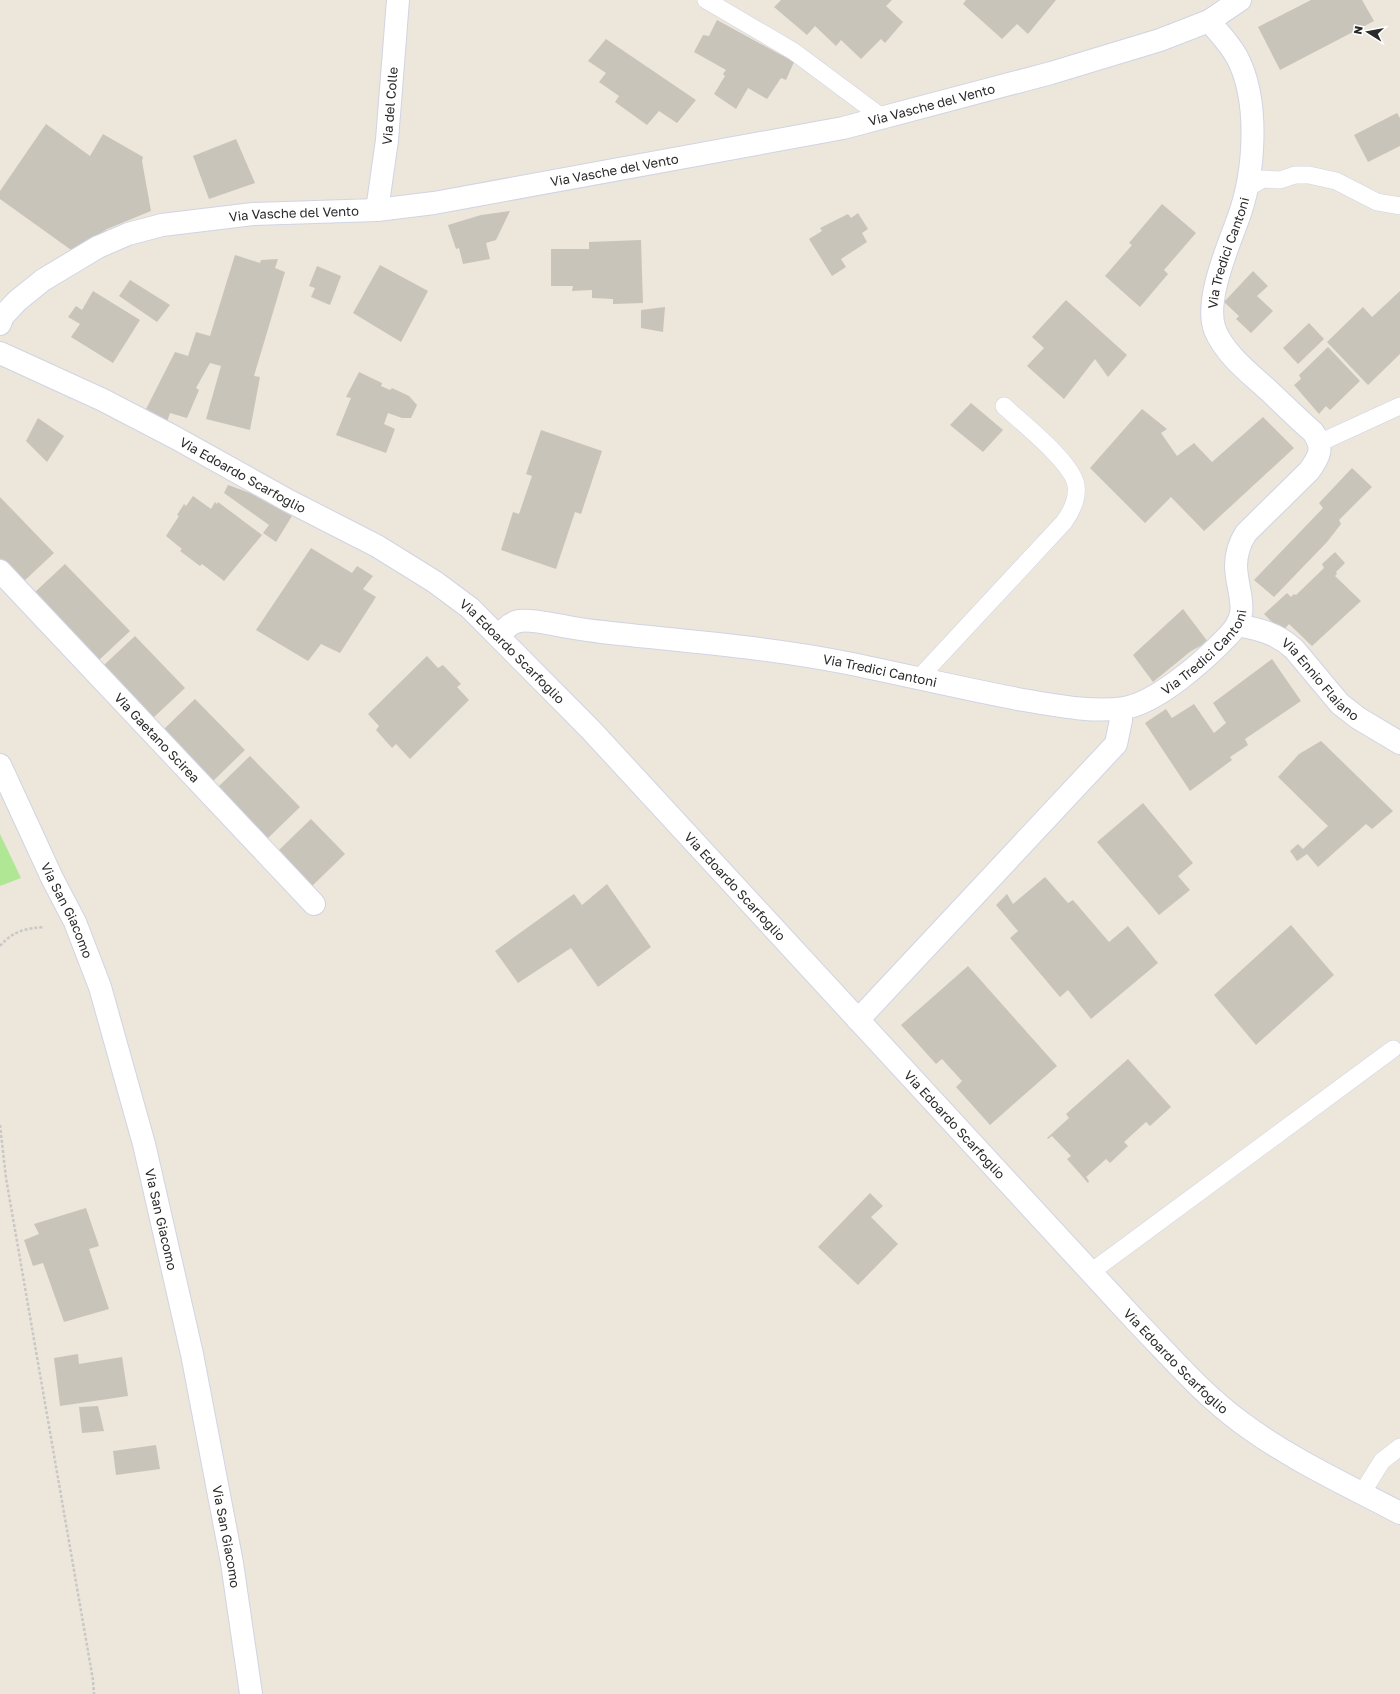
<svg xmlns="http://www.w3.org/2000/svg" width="1400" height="1694" viewBox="0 0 1400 1694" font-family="'Golos Text',sans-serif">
  <rect width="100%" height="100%" fill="#ede6db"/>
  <polygon fill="#b0e794" points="0,834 21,878 0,886"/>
  <g fill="#c8c4ba">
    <polygon points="781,0 892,0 886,6 903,22 885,43 881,39 861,59 841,40 836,46 815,26 807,35 774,7"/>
    <polygon points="966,0 1056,0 1028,34 1017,24 1002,39 963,4"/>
    <polygon points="1311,0 1362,0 1374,21 1280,70 1258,27"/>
    <polygon points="717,20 794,62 786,80 781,78 767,99 748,88 736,109 714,94 725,76 723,74 726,70 694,52 703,35 709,36"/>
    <polygon points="606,39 696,100 677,123 659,111 647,125 615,102 619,96 599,82 606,73 588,61"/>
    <polygon points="1397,113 1400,118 1400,146 1368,162 1354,135"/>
    <polygon points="46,124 90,156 103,134 143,157 142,161 151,211 107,229 74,252 0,199 0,191"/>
    <polygon points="236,139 255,183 209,199 193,156"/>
    <polygon points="1162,204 1196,233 1164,270 1168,274 1140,307 1105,276 1132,245 1129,243"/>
    <polygon points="510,211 496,240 486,243 490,259 463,264 459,248 456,249 448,225 481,215"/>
    <polygon points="858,213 868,229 862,233 867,242 841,259 846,267 832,276 809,239 822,231 820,228 848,214 851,218"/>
    <polygon points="641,240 643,303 613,304 613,299 592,298 592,290 572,291 573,286 551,286 551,249 589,249 589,242"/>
    <polygon points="235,255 260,263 261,260 278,259 275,268 285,272 254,376 260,377 250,430 206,419 221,366 210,363 196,388 199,390 187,418 170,413 167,422 145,411 175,352 188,356 196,332 210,336"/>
    <polygon points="380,265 428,291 401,342 353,313"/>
    <polygon points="317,266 341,276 330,305 311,297 315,288 309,286"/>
    <polygon points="1253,271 1268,286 1257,296 1273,311 1251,333 1236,319 1239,316 1224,302"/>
    <polygon points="130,280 170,305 157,322 119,296"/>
    <polygon points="93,291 140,320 113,363 71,337 80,324 68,317 76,306 82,310"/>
    <polygon points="1400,291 1400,354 1368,385 1327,342 1363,307 1372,317"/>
    <polygon points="1066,300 1127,355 1108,377 1095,359 1064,399 1027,366 1044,348 1032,337"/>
    <polygon points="665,307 663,332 641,328 641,310"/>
    <polygon points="1309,323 1324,339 1298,364 1283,348"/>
    <polygon points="1328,347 1360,381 1330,410 1326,406 1319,414 1294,385 1301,379 1299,375"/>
    <polygon points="359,372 382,383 381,386 390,390 392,388 409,396 417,405 411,418 402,418 388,413 384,424 395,429 386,453 336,435 351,398 346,397"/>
    <polygon points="971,403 1003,430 983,452 950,425"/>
    <polygon points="1142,409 1167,429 1161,433 1177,456 1194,443 1212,462 1263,417 1294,448 1204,531 1171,497 1145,523 1090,468"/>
    <polygon points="38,418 64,436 47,462 26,441"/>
    <polygon points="541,430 602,451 581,514 575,512 556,569 501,550 513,512 519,514 532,476 526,474"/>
    <polygon points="1352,468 1372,487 1339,520 1341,524 1327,542 1274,597 1254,580 1323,508 1319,503"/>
    <polygon points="228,485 250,493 292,516 276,542 263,533 269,525 224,493"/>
    <polygon points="193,496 211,509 215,502 217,504 218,502 262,535 224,581 202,564 200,566 180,551 182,549 166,536 179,516 177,515 184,504 186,506"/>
    <polygon points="0,497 54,553 23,582 0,558"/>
    <polygon points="311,548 352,573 357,566 373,576 363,589 376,597 340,653 321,644 308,661 256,630"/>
    <polygon points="1335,552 1345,563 1336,572 1337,574 1335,576 1361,601 1312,646 1289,624 1282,632 1264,614 1287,593 1291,597 1294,594 1296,595 1324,568 1322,564"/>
    <polygon points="65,564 130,631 98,661 34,593"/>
    <polygon points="1183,609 1208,642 1191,651 1153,682 1133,655"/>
    <polygon points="135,636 185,688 153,718 103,666"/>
    <polygon points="427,656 438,668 443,665 461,684 457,687 469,700 410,759 396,744 392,748 376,730 379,726 368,714"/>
    <polygon points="1272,659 1301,701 1245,739 1248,745 1230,757 1232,760 1190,791 1145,723 1166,709 1172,718 1194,704 1214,733 1226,723 1213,703"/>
    <polygon points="195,699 245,750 213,781 164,729"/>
    <polygon points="1321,741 1393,811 1372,829 1366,824 1318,867 1307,854 1297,861 1290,851 1298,844 1303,849 1328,826 1278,777 1299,754"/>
    <polygon points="250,756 300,807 267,839 218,787"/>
    <polygon points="1143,803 1193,863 1178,876 1190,890 1159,915 1097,842"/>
    <polygon points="311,819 345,854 312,886 279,850"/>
    <polygon points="1045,877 1068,903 1073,900 1109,942 1128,926 1158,963 1091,1019 1068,990 1060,997 1010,938 1018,931 996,905 1007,894 1013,904"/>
    <polygon points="607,884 651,947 598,987 571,948 518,983 495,951 574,894 582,905"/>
    <polygon points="1291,925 1334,975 1256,1045 1214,995"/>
    <polygon points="968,966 1057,1066 990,1125 956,1087 962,1081 942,1059 936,1064 901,1025"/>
    <polygon points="1128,1059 1171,1107 1150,1126 1146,1122 1124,1142 1128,1146 1110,1163 1106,1159 1086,1177 1089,1181 1088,1183 1067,1159 1071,1156 1052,1136 1048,1139 1047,1138 1069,1118 1066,1114"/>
    <polygon points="870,1193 883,1206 871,1217 898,1244 858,1285 818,1247"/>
    <polygon points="86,1208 99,1246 89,1249 109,1309 64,1322 43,1263 33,1266 24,1240 39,1234 34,1224"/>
    <polygon points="78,1354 79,1364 122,1357 128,1396 60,1406 54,1358"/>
    <polygon points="98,1406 104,1431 82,1433 79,1407"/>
    <polygon points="156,1445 160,1469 116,1475 113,1451"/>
  </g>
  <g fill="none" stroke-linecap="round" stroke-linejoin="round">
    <g stroke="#d0d4e4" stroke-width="18">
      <g id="service">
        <polyline points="706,0 793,51 883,118"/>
        <polyline points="1246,189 1263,179 1280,180 1295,175 1309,175 1336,181 1377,202 1400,206"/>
        <polyline points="1319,443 1400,406"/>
        <path d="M919,678L1064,522C1072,511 1078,499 1076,485C1072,462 1022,423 1004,406"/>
        <polyline points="1091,1272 1393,1049"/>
        <polyline points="1362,1493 1382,1461 1400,1447"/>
      </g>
    </g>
    <g stroke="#d0d4e4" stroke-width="24">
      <g id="minor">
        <path id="s1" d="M377,210L387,140L398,0"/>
        <path id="s2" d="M0,324L3,316L17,301L43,280L98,247L128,234L162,225L253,214L377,210L434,203L843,128L1051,73L1160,40L1209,21L1240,0"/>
        <path id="s3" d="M0,353L103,400L176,438L289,501L377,546L435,582L470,608L591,730L1135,1320C1169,1355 1202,1394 1242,1423C1290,1459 1347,1485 1400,1513"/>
        <path id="s4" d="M0,571L314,904"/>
        <path id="s5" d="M1237,625C1258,629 1277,633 1294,649L1340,704L1358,718L1400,743"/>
        <path id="s6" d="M499,637C504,629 510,623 519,621C533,619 549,624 563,626C582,630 601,632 620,634C695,642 772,648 847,663C906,675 964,689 1023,700C1054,705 1093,713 1124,708C1157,703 1205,660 1228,636C1252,612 1237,595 1236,566C1236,554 1239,544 1246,533L1309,471C1320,456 1324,448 1313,432C1297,418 1282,403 1267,389C1248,372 1225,354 1215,330C1204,301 1228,247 1238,219C1255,173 1260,101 1237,57C1229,43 1219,33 1209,21"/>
        <polyline points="858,1020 1116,744 1121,720 1117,709"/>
      </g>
    </g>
    <g stroke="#d0d4e4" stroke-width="24">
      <g id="tertiary">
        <path id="s7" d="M0,765L52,878L75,922L100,987L144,1144L192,1354L232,1563L251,1694"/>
      </g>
    </g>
    <g stroke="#c8c8c8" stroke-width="2.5" stroke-dasharray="3 2" stroke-linecap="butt">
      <path d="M0,946C14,930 25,929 44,927"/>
      <polyline points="0,1125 6,1178 93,1680 94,1694"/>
    </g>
    <use href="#service" stroke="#fff" stroke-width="17"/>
    <use href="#minor" stroke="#fff" stroke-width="22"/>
    <use href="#tertiary" stroke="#fff" stroke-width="22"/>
  </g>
  <g text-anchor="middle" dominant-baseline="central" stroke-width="4" stroke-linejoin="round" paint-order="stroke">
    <g font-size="13" fill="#2a2a2a" stroke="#fff">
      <text stroke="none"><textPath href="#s1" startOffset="105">Via del Colle</textPath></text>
      <text stroke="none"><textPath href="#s2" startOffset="975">Via Vasche del Vento</textPath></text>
      <text stroke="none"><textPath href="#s2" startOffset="651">Via Vasche del Vento</textPath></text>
      <text stroke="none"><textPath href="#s2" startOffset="327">Via Vasche del Vento</textPath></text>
      <text stroke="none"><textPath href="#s6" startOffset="1230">Via Tredici Cantoni</textPath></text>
      <text stroke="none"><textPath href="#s3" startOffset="272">Via Edoardo Scarfoglio</textPath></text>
      <text stroke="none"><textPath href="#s6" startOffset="739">Via Tredici Cantoni</textPath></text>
      <text stroke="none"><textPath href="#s3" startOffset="596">Via Edoardo Scarfoglio</textPath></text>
      <text stroke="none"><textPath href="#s6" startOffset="391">Via Tredici Cantoni</textPath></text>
      <text stroke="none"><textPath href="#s5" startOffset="103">Via Ennio Flaiano</textPath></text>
      <text stroke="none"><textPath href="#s4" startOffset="229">Via Gaetano Scirea</textPath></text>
      <text stroke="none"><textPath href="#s3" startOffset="920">Via Edoardo Scarfoglio</textPath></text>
      <text stroke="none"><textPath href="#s7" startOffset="160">Via San Giacomo</textPath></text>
      <text stroke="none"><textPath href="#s3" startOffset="1244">Via Edoardo Scarfoglio</textPath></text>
      <text stroke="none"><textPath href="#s7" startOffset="484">Via San Giacomo</textPath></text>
      <text stroke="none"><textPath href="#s3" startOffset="1568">Via Edoardo Scarfoglio</textPath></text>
      <text stroke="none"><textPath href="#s7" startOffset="808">Via San Giacomo</textPath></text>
    </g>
  </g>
  <g transform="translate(1368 32) rotate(281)" stroke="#ffffff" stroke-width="3" paint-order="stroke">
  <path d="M0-3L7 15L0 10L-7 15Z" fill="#2a2a2a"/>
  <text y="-6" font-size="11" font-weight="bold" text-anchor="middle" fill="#2a2a2a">N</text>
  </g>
</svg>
